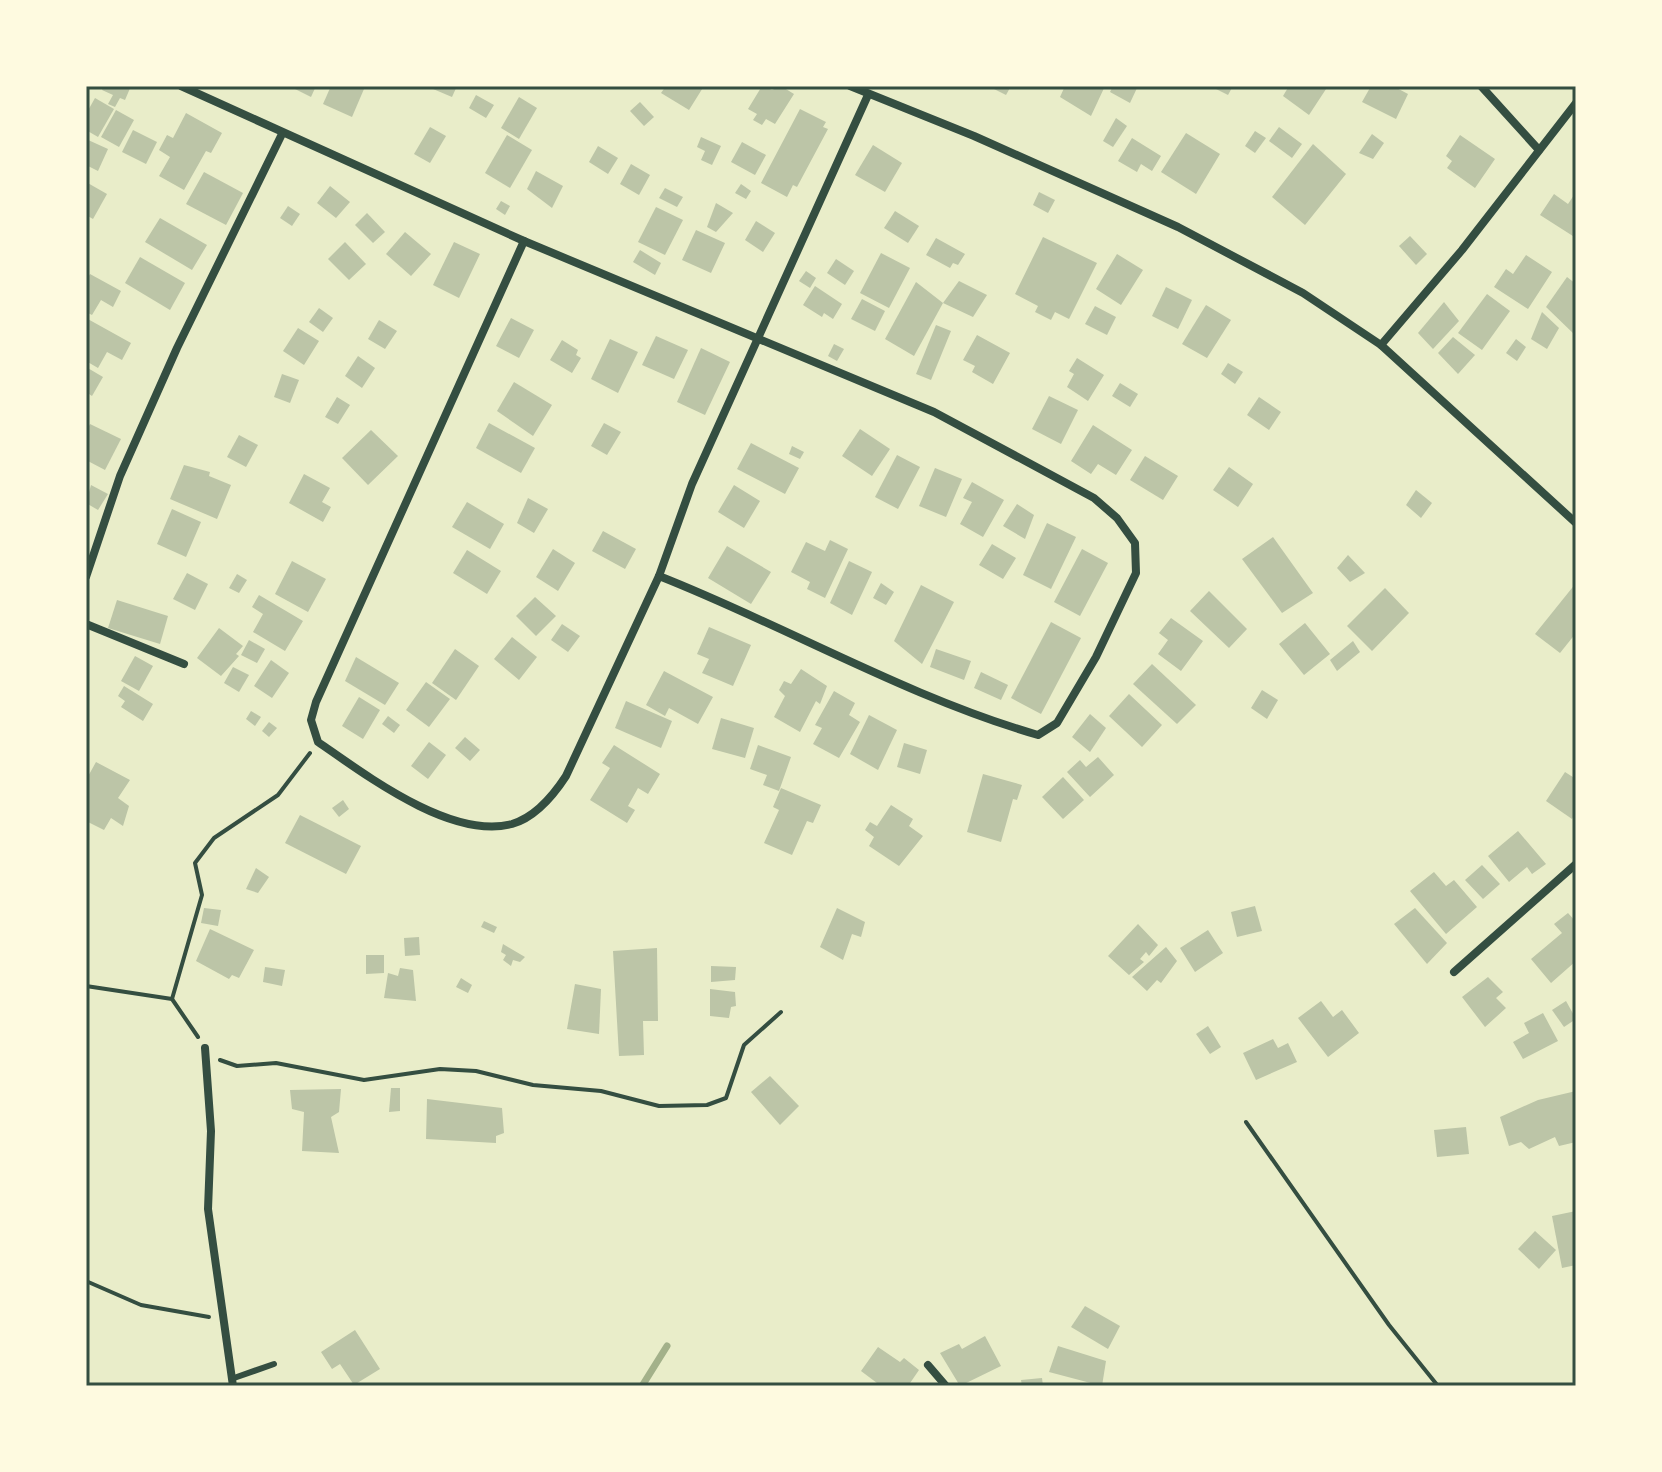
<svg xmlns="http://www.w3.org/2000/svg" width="1662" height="1472" viewBox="0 0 1662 1472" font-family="'Roboto Serif',serif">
  <rect width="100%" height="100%" fill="#e9edc9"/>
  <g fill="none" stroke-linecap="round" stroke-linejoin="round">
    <polyline stroke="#a3b18a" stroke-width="7" points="642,1386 667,1346"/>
  </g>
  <g fill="#bcc5a7">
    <polygon points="104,86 131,86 125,100 120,98 115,107 108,104 113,95 102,90"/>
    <polygon points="289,86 316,86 311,97"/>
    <polygon points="331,86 364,89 352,117 323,104"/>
    <polygon points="426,86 457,86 452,97"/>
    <polygon points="666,86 704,86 689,110 661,93"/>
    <polygon points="762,86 772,90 781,86 794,94 775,124 766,119 762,125 753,120 757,114 748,109"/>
    <polygon points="988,86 1011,86 1006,95"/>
    <polygon points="1065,86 1105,86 1091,116 1060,97"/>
    <polygon points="1113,86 1133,86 1137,88 1130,103 1110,92"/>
    <polygon points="1210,86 1233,86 1228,95"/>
    <polygon points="1289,86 1328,86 1309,115 1283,96"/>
    <polygon points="1371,86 1393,86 1408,94 1396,119 1362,102"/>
    <polygon points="476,95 494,105 486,118 469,108"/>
    <polygon points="519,97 537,108 519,139 501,128"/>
    <polygon points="95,98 114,109 98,137 86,130 86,114"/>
    <polygon points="640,102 654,117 644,126 630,111"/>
    <polygon points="800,109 826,122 823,127 828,129 797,187 793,185 787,197 761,183"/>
    <polygon points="116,110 134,120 119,147 101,137"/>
    <polygon points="186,113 222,133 211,153 206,151 184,190 159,176 170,157 159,150 167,135 173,138"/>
    <polygon points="1116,118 1127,126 1113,147 1103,141"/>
    <polygon points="430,127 446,136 430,163 414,154"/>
    <polygon points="1279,127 1302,144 1292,158 1269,141"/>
    <polygon points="133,130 157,142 146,164 122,152"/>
    <polygon points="1255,131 1266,138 1255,153 1245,146"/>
    <polygon points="1186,133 1220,154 1196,194 1161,172"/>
    <polygon points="1372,134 1384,143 1373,159 1359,153"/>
    <polygon points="507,135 532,150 510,188 485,173"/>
    <polygon points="1460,135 1495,159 1475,188 1447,168 1452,161 1446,156"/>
    <polygon points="701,137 721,146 712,165 701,160 705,151 697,147"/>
    <polygon points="1132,138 1161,156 1152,171 1141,164 1137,172 1118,161"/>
    <polygon points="86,139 108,149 98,171 86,165"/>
    <polygon points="742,142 766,155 755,175 731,162"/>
    <polygon points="1313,144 1346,174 1305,225 1272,197"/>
    <polygon points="873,145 902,163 885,192 855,175"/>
    <polygon points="598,146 618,158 608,174 589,162"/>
    <polygon points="631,164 650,175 639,195 620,184"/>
    <polygon points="536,171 563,186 552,208 527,189"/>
    <polygon points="204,172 243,193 226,225 186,204"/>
    <polygon points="86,182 107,194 93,219 86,215"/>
    <polygon points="741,184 751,191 746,199 735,193"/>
    <polygon points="330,186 350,202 336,218 317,203"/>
    <polygon points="665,188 683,197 677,207 659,198"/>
    <polygon points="1039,192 1055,200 1048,213 1033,205"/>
    <polygon points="1576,192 1576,238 1540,215 1554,194 1568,204"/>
    <polygon points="501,201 510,206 505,215 496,209"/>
    <polygon points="716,203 733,213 716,232 707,227"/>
    <polygon points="288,206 300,214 292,226 280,218"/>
    <polygon points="656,207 683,220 665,255 638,242"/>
    <polygon points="895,211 919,226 908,243 884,228"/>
    <polygon points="367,213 385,232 373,243 355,225"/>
    <polygon points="160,218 207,245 192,270 145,242"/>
    <polygon points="756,221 775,233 763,252 745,240"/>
    <polygon points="696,230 725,243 711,273 682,260"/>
    <polygon points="405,232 431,254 411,276 386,254"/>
    <polygon points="1410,236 1427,254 1416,265 1399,246"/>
    <polygon points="1043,237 1097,263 1069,319 1055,312 1051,320 1035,312 1038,306 1015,294"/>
    <polygon points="936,238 965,254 958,265 953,263 950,268 926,255"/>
    <polygon points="345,242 366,264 349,280 328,259"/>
    <polygon points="454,242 480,254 459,298 433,285"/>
    <polygon points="640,250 661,263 655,275 633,262"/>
    <polygon points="881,253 910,268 889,308 860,293"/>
    <polygon points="1117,254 1143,270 1121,305 1096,289"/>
    <polygon points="1526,255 1552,272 1528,309 1494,287 1506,269 1513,274"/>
    <polygon points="140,257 185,283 170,310 125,283"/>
    <polygon points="836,259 854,271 845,285 827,273"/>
    <polygon points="806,271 816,278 810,288 799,281"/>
    <polygon points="90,274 121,291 113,307 101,300 92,315 86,312 86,281"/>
    <polygon points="1567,277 1576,284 1576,336 1546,307"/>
    <polygon points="959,281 987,295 973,317 943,303"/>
    <polygon points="916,282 943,303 914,356 885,339"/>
    <polygon points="815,286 842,304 833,319 824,313 822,317 803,305"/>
    <polygon points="1166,287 1192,300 1178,329 1152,316"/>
    <polygon points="1487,294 1510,311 1482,350 1458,333"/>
    <polygon points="862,299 885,311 875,331 851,319"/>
    <polygon points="1444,302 1459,321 1433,349 1418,333"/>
    <polygon points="1206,305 1231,320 1207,358 1182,344"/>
    <polygon points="1095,306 1116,317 1107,335 1085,324"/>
    <polygon points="319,308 333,318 323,332 309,322"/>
    <polygon points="1542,312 1559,328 1547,349 1531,339"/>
    <polygon points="86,318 131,343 122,360 107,352 98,368 86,361"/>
    <polygon points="511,318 534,330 519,358 496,346"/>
    <polygon points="379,320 397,331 385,349 368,339"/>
    <polygon points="936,325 951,331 931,380 916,374"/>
    <polygon points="298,328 319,341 304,365 283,351"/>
    <polygon points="977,335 1010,353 993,384 972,372 975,366 963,360"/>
    <polygon points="656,336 688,350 674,379 642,365"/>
    <polygon points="1453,337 1475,355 1458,374 1438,353"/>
    <polygon points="610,339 638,352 618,393 591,379"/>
    <polygon points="1516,339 1526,347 1517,361 1506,353"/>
    <polygon points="562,340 578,350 576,355 581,358 572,373 550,360"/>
    <polygon points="834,344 844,349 837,361 828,356"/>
    <polygon points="701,348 730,362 705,415 677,402"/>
    <polygon points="358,356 375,368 362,388 345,376"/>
    <polygon points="1077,358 1104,375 1088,401 1067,387 1074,374 1069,371"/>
    <polygon points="1228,363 1243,372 1235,384 1221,374"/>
    <polygon points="86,367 103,377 92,396 86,392"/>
    <polygon points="282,374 299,380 290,403 274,397"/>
    <polygon points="514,382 552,405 533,436 497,411"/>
    <polygon points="1120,383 1138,394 1130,407 1112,396"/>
    <polygon points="1049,396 1078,410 1061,444 1032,429"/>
    <polygon points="337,397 350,405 338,424 325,417"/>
    <polygon points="1259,397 1281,412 1269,430 1247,415"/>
    <polygon points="489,423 535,448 521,473 476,448"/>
    <polygon points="604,423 621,432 607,455 591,446"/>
    <polygon points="90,424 121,439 105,470 86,460 86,432"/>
    <polygon points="1093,425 1132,450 1116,475 1098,464 1091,474 1071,461"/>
    <polygon points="860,429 890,449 872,476 842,456"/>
    <polygon points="371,430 398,456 368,485 342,458"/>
    <polygon points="239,435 258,445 246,467 227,457"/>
    <polygon points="751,443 799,468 785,494 737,469"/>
    <polygon points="792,446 804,452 800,459 789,454"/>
    <polygon points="897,455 920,467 898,509 875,497"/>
    <polygon points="1145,456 1178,476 1163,500 1130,480"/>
    <polygon points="184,465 210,472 209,476 231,485 217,519 170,499"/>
    <polygon points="1229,467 1253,484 1238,507 1213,490"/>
    <polygon points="935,468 962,479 946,517 919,506"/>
    <polygon points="304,474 330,488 322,502 331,507 323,522 289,503"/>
    <polygon points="972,482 1004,500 983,537 960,524 972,502 963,498"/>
    <polygon points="91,485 108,494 98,510 86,503"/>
    <polygon points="734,485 760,501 744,528 718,512"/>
    <polygon points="1416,490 1432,503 1421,518 1406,505"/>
    <polygon points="528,498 548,509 534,533 517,523"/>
    <polygon points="467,502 504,524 490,549 452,527"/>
    <polygon points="1017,504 1034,515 1025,539 1003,526"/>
    <polygon points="172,509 201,522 186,557 157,544"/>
    <polygon points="1047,523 1076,537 1051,589 1023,575"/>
    <polygon points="603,531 636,549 625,569 592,551"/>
    <polygon points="1273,537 1313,593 1282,613 1242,559"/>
    <polygon points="830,540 848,549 825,598 807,589 810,582 791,572 806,542 825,551"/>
    <polygon points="992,544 1016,558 1003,579 979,565"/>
    <polygon points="727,546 771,572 751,604 708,578"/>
    <polygon points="553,549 575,563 558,591 536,577"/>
    <polygon points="1082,549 1108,563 1080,616 1054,602"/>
    <polygon points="467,550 501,571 487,594 453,573"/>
    <polygon points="1348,555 1365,573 1350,582 1337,568"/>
    <polygon points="292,561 326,579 308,612 275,594"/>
    <polygon points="849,561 872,572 852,615 830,603"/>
    <polygon points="187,573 208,584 195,610 173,599"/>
    <polygon points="237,574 247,580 239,593 229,588"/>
    <polygon points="881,583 894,592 886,605 873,598"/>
    <polygon points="1576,583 1576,633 1560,653 1535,634"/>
    <polygon points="921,585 954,602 922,664 894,641"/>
    <polygon points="1385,588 1409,613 1372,651 1347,626"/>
    <polygon points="1209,591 1247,629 1229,648 1190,611"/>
    <polygon points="259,595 303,621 285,651 253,632 263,614 252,607"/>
    <polygon points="535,597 556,616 536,636 516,616"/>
    <polygon points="117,600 168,616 160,644 108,628"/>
    <polygon points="1171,618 1203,641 1181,671 1158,654 1168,640 1159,633"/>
    <polygon points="1051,622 1081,638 1041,714 1011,698"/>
    <polygon points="1305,623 1330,654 1304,675 1279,644"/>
    <polygon points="562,624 580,636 568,652 551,640"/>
    <polygon points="709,627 751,645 733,686 702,673 709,659 697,654"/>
    <polygon points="219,628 243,646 236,654 239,656 221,676 197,658"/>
    <polygon points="512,637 537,657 519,680 494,659"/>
    <polygon points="249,640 265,649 257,663 241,655"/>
    <polygon points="1353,641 1360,652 1337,671 1330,660"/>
    <polygon points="455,649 479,666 456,700 432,683"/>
    <polygon points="936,649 971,661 964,680 930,667"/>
    <polygon points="135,656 153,666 139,691 121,681"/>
    <polygon points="356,657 399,683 385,705 345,681"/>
    <polygon points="271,660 289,673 272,698 254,686"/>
    <polygon points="1152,664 1196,705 1177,724 1133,684"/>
    <polygon points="233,667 249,675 239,692 224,683"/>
    <polygon points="801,669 827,686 820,704 816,701 800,732 774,717 785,696 779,690 784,681 791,684"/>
    <polygon points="664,671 713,697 698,724 669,708 665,716 646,705"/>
    <polygon points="981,672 1008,685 1001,700 974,688"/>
    <polygon points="426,682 450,699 429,727 406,710"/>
    <polygon points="124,686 153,704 143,721 121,707 125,701 118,696"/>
    <polygon points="1262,690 1278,700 1267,719 1251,708"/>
    <polygon points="834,691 855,703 849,715 860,722 839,758 813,744 822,728 815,725"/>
    <polygon points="1129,694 1162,725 1142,747 1109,716"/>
    <polygon points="359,697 380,710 363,739 342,726"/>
    <polygon points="626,701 672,721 661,748 615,728"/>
    <polygon points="251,711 261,717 255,726 246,719"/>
    <polygon points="1090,714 1106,728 1090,752 1072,737"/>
    <polygon points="869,715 897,730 878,770 850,754"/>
    <polygon points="388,716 400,725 394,733 382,724"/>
    <polygon points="721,718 754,728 745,758 712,749"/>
    <polygon points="269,722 277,728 269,737 262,731"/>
    <polygon points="465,737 480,750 470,761 455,748"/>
    <polygon points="429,742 446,755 428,779 411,766"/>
    <polygon points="904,743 927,750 920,774 897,767"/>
    <polygon points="614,745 660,774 648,794 638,788 628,806 635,810 627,823 590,800 610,768 602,763"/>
    <polygon points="758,745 791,757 779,791 763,785 767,775 750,769"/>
    <polygon points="1098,757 1114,775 1090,797 1067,772 1080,760 1086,767"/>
    <polygon points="96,762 130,780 118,798 129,806 123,826 111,818 104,830 86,821 86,780"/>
    <polygon points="1565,772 1576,779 1576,812 1572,819 1546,801"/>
    <polygon points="983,774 1022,785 1017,800 1013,799 1001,842 967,832"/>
    <polygon points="1063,777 1084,800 1063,819 1042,797"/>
    <polygon points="781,788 821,805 813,823 807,821 792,855 764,843 779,810 773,807"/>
    <polygon points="343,800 349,809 339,817 332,808"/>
    <polygon points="891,805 913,819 909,826 923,836 899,866 869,846 874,837 865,830 870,822 877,826"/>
    <polygon points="300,815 361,846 346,874 285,843"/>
    <polygon points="1518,831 1546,864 1532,874 1527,867 1509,882 1488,856"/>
    <polygon points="1482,865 1500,884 1483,899 1465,880"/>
    <polygon points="256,868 269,877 258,893 246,889"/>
    <polygon points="1434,872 1446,886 1454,880 1477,907 1446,934 1410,891"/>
    <polygon points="1255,906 1262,931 1237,937 1231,912"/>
    <polygon points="204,908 221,910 218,926 201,923"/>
    <polygon points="837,908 865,922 861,937 852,934 843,960 820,947"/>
    <polygon points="1415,908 1447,943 1427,964 1394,924"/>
    <polygon points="1568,913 1576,922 1576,961 1551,983 1531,959 1562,933 1554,924"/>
    <polygon points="484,921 497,927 494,933 481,927"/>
    <polygon points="1138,924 1158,945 1149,956 1146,952 1140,959 1144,962 1129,975 1108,956"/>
    <polygon points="210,929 254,950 239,978 232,975 229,979 196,961"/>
    <polygon points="1208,930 1223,953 1195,972 1180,948"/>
    <polygon points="419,937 420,955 405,956 404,938"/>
    <polygon points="503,944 525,957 520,962 513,960 511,966 503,960 506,955 501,952"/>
    <polygon points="1166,947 1177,961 1161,983 1157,980 1147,991 1132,977"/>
    <polygon points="657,948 658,1021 643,1021 644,1055 619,1056 613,951"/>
    <polygon points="366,955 384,955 384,973 366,974"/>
    <polygon points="711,966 736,967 735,980 711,982"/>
    <polygon points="265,967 285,970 282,986 263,982"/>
    <polygon points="400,968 413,970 416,1001 384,998 388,973 398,976"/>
    <polygon points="1488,977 1503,992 1496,998 1506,1008 1485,1027 1462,997"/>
    <polygon points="461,978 472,985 468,993 456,987"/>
    <polygon points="575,984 601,989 599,1034 567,1029"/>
    <polygon points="710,989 735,992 736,1006 731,1007 729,1018 710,1016"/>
    <polygon points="1321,1001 1333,1017 1342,1010 1359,1033 1328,1057 1298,1018"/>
    <polygon points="1566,1001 1576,1019 1564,1027 1552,1010"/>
    <polygon points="1543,1013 1558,1041 1523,1059 1513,1042 1529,1033 1524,1023"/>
    <polygon points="1208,1026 1221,1047 1210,1054 1196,1034"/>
    <polygon points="1273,1039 1278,1048 1288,1043 1297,1062 1256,1080 1243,1053"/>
    <polygon points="770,1076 799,1106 780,1125 751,1092"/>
    <polygon points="391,1088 400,1088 400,1111 389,1112"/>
    <polygon points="341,1089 339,1112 331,1117 339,1153 302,1151 304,1112 292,1109 290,1090"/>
    <polygon points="1576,1091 1576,1142 1559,1146 1555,1137 1529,1149 1521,1142 1509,1146 1500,1117 1538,1100"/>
    <polygon points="427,1099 502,1108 504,1133 496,1136 496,1143 426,1139"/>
    <polygon points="1466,1127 1469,1154 1437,1157 1434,1130"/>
    <polygon points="1576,1211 1576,1265 1562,1268 1552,1216"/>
    <polygon points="1535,1231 1556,1250 1539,1269 1518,1249"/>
    <polygon points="1085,1306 1120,1326 1108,1349 1071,1327"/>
    <polygon points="355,1330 380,1369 354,1385 340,1364 332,1369 321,1352"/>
    <polygon points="985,1336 1001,1366 960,1386 940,1353 959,1344 962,1349"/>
    <polygon points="1058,1346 1106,1361 1102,1386 1049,1372"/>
    <polygon points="878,1347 900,1362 904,1358 919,1370 908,1386 881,1386 861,1371"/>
    <polygon points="1042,1378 1043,1386 1022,1386 1021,1380"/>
  </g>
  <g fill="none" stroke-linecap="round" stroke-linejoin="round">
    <g stroke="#344e41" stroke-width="4">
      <polyline points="86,986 172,999 198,1037"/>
      <polyline points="172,999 202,895 195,863 214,838 278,795 310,753"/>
      <polyline points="220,1060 237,1066 276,1063 364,1080 440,1069 476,1071 533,1085 601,1091 659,1106 707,1105 726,1098 744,1045 781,1012"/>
      <polyline points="1246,1122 1389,1325 1438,1386"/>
      <polyline points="86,1281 141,1305 209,1317"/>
    </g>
    <polyline stroke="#344e41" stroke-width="6" points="234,1378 274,1364"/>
    <g stroke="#344e41" stroke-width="8">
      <path d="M181,86L524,241L934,412L1094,498L1117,518L1135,543L1136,573L1096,657L1057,723L1038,735C907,697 786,626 659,576"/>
      <polyline points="850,86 974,136 1178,227 1303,293 1381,345 1576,523"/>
      <polyline points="1481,86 1539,150"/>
      <path d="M524,241L316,702L311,720L318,742C366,775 451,840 512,824C536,817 553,796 566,776L659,576L692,484L868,95"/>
      <polyline points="1381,345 1462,250 1576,103"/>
      <polyline points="86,577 120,476 177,348 282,134"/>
      <polyline points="86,624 184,664"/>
      <polyline points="1454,972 1576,864"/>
      <polyline points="205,1048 211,1131 208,1209 233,1386"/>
      <polyline points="928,1365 946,1386"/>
    </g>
  </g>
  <rect width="1662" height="1472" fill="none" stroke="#fefae0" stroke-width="176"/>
  <rect x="88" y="88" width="1486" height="1296" fill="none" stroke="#344e41" stroke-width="3"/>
</svg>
